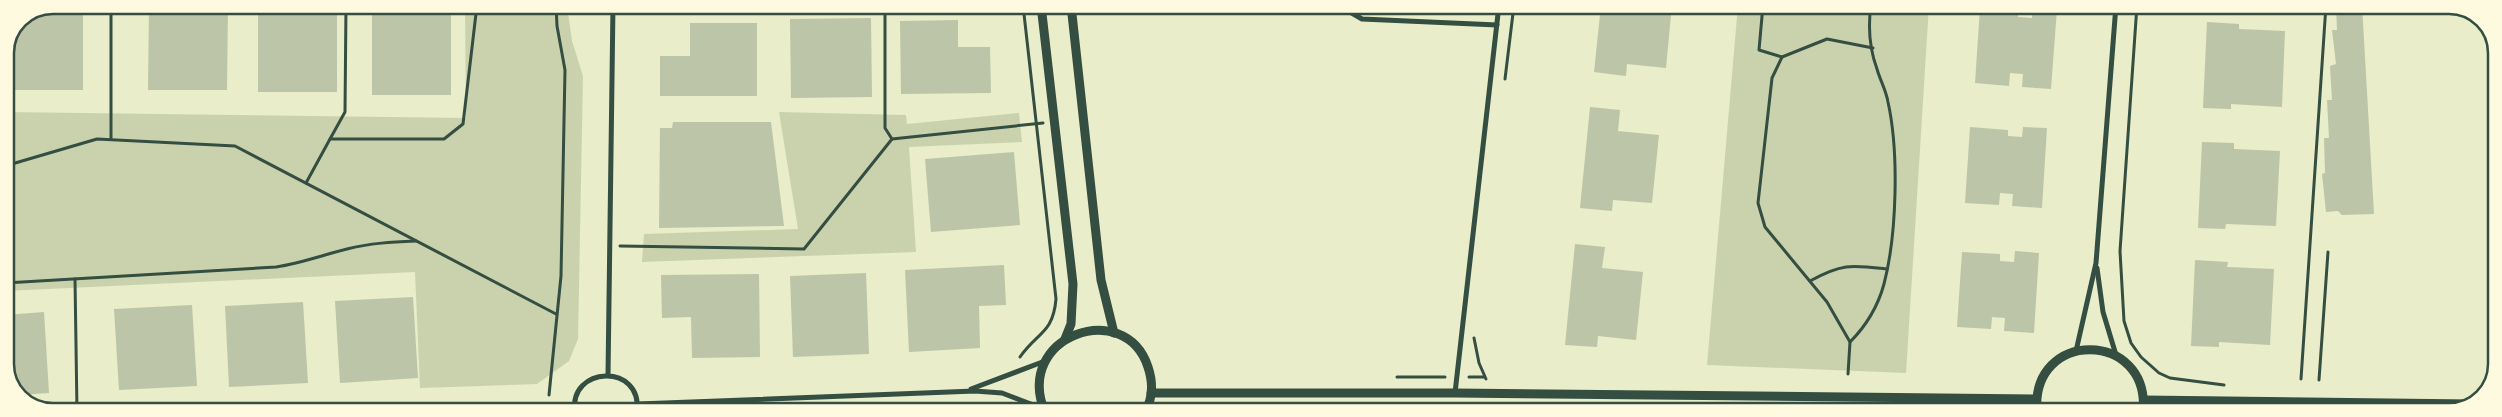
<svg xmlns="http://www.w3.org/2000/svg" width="2502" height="417" viewBox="0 0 2502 417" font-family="Manrope,sans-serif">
  <rect width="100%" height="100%" fill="#e9edc9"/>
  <g fill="#cad2ad">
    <polygon points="465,5 567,5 572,41 583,76 578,339 569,361 537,384 420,388 415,272 5,291 5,112 466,118"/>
    <polygon points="1738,5 1929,5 1906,373 1707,365"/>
    <polygon points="779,112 906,115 907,124 1019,113 1022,142 909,147 916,252 642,262 644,234 798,229"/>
  </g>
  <g fill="#bcc5a7">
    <polygon points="53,5 83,5 83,90 5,90 5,53 19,19"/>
    <polygon points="149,5 228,5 227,90 148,90"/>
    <rect x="258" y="5" width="79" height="87"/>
    <polygon points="1601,5 1672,5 1666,68 1627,64 1626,76 1594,72"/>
    <polygon points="2336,5 2362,5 2374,214 2342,215 2338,211 2326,212 2322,174 2325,173 2324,138 2329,138 2327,100 2332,100 2330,66 2336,64 2332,30 2337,30"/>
    <rect x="372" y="7" width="79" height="88"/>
    <polygon points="2033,7 2057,9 2051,89 2022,87 2023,74 2010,73 2009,86 1975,83 1980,8 2018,10 2018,17 2032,18"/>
    <polygon points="871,18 872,97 791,98 790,19"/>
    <polygon points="958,20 958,47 990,47 991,93 901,94 900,21"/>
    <polygon points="2207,22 2239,24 2239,29 2285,31 2282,107 2231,104 2231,109 2203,108"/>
    <polygon points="690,23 757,23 757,96 660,96 660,56 690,56"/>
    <polygon points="1590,107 1620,110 1618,131 1659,135 1652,203 1613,200 1612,211 1580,208"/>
    <polygon points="673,122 771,122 784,226 659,228 660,128 672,128"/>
    <polygon points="1970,127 2008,130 2008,136 2022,137 2023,127 2047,128 2042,208 2012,206 2013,194 2000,193 1999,205 1965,203"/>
    <polygon points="2202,142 2234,143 2234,149 2280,151 2276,226 2226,224 2225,229 2198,228"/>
    <polygon points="1014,152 1020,225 931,232 925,159"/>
    <polygon points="1575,244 1605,247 1602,268 1643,272 1636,340 1598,336 1597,347 1565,345"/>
    <polygon points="2015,251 2039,253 2034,333 2004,331 2005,318 1992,317 1991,329 1957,327 1962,252 2000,254 2000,261 2014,262"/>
    <polygon points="2195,260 2228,262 2227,267 2274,269 2270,345 2219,342 2219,347 2191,346"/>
    <polygon points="1004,265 1006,305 979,306 980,348 909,352 905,270"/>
    <polygon points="866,273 869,354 793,357 790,276"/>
    <polygon points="759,274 760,357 692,358 691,317 662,318 661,275"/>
    <polygon points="413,297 418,378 340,383 335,301"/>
    <polygon points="303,302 308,383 229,387 225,306"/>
    <polygon points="192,305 197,386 119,390 114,309"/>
    <polygon points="44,312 49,393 18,395 5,370 5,315"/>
  </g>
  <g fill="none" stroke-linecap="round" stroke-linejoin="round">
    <g stroke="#344e41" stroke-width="3">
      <polyline points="885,5 885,128 892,139"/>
      <polyline points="1763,5 1759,50 1782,57 1827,39 1873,48"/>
      <polyline points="2137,5 2120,251 2124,321 2131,343 2141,357 2159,373 2170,378 2224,385"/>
      <polyline points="1782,57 1772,78 1758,203 1765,227 1827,302 1850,342"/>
      <polyline points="1505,79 1514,5"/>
      <polyline points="111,139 111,5"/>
      <polyline points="330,139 345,112 346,5"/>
      <polyline points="5,166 97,139 235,146 556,314"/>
      <polyline points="306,183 330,139 444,139 463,124 477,5"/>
      <polyline points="620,246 804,249 892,139 1043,123"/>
      <polyline points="75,279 77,412"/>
      <path d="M1810,281C1842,263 1852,265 1887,269"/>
      <path d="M5,283L276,267C301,263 323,255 347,249C370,243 393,242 416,241"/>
      <polyline points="1474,338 1479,363 1486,379"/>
      <path d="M1020,357C1037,332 1053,334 1056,299L1023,5"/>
      <path d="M1848,374L1850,342C1866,326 1878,306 1884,284C1897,234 1899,152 1888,102C1886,90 1880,80 1877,69C1870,50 1868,26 1871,5"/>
      <polyline points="1397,377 1445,377"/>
      <polyline points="1469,377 1484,377"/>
      <polyline points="2301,379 2326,5"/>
      <polyline points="2319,380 2328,252"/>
      <polyline points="549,395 561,276 565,70 557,26 556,5"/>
      <polyline points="890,405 890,412"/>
    </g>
    <g stroke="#344e41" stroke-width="5">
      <polyline points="1338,5 1362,19 1497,25"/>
      <polyline points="2097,268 2103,312 2116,355"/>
      <polyline points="2076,351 2096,263 2116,5"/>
      <polyline points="608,375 613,5"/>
      <polyline points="971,389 1045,361"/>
      <polyline points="1455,393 1499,5"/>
      <polyline points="638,404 975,391 1002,393 1044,409"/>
      <polyline points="465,412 574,406"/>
      <path d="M575,412C568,366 643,362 637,412"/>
    </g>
    <g stroke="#344e41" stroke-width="9">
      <polyline points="1041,5 1073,284 1071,324 1065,339"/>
      <polyline points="1071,5 1101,280 1114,333"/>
      <polyline points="1151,393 1455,393 2036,399"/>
      <polyline points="2144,400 2472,404"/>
      <path d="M1045,412C1013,336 1125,297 1148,367C1153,382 1153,398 1145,412"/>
      <path d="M2037,412C2030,328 2151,330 2143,412"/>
    </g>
  </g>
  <path d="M0 0H2502V417H0ZM53 14H2449A39 39 0 0 1 2488 53V364A39 39 0 0 1 2449 403H53A39 39 0 0 1 14 364V53A39 39 0 0 1 53 14Z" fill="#fefae0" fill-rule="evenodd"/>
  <path fill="none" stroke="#344e41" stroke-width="2.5" d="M53 14H2449A39 39 0 0 1 2488 53V364A39 39 0 0 1 2449 403H53A39 39 0 0 1 14 364V53A39 39 0 0 1 53 14Z"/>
</svg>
